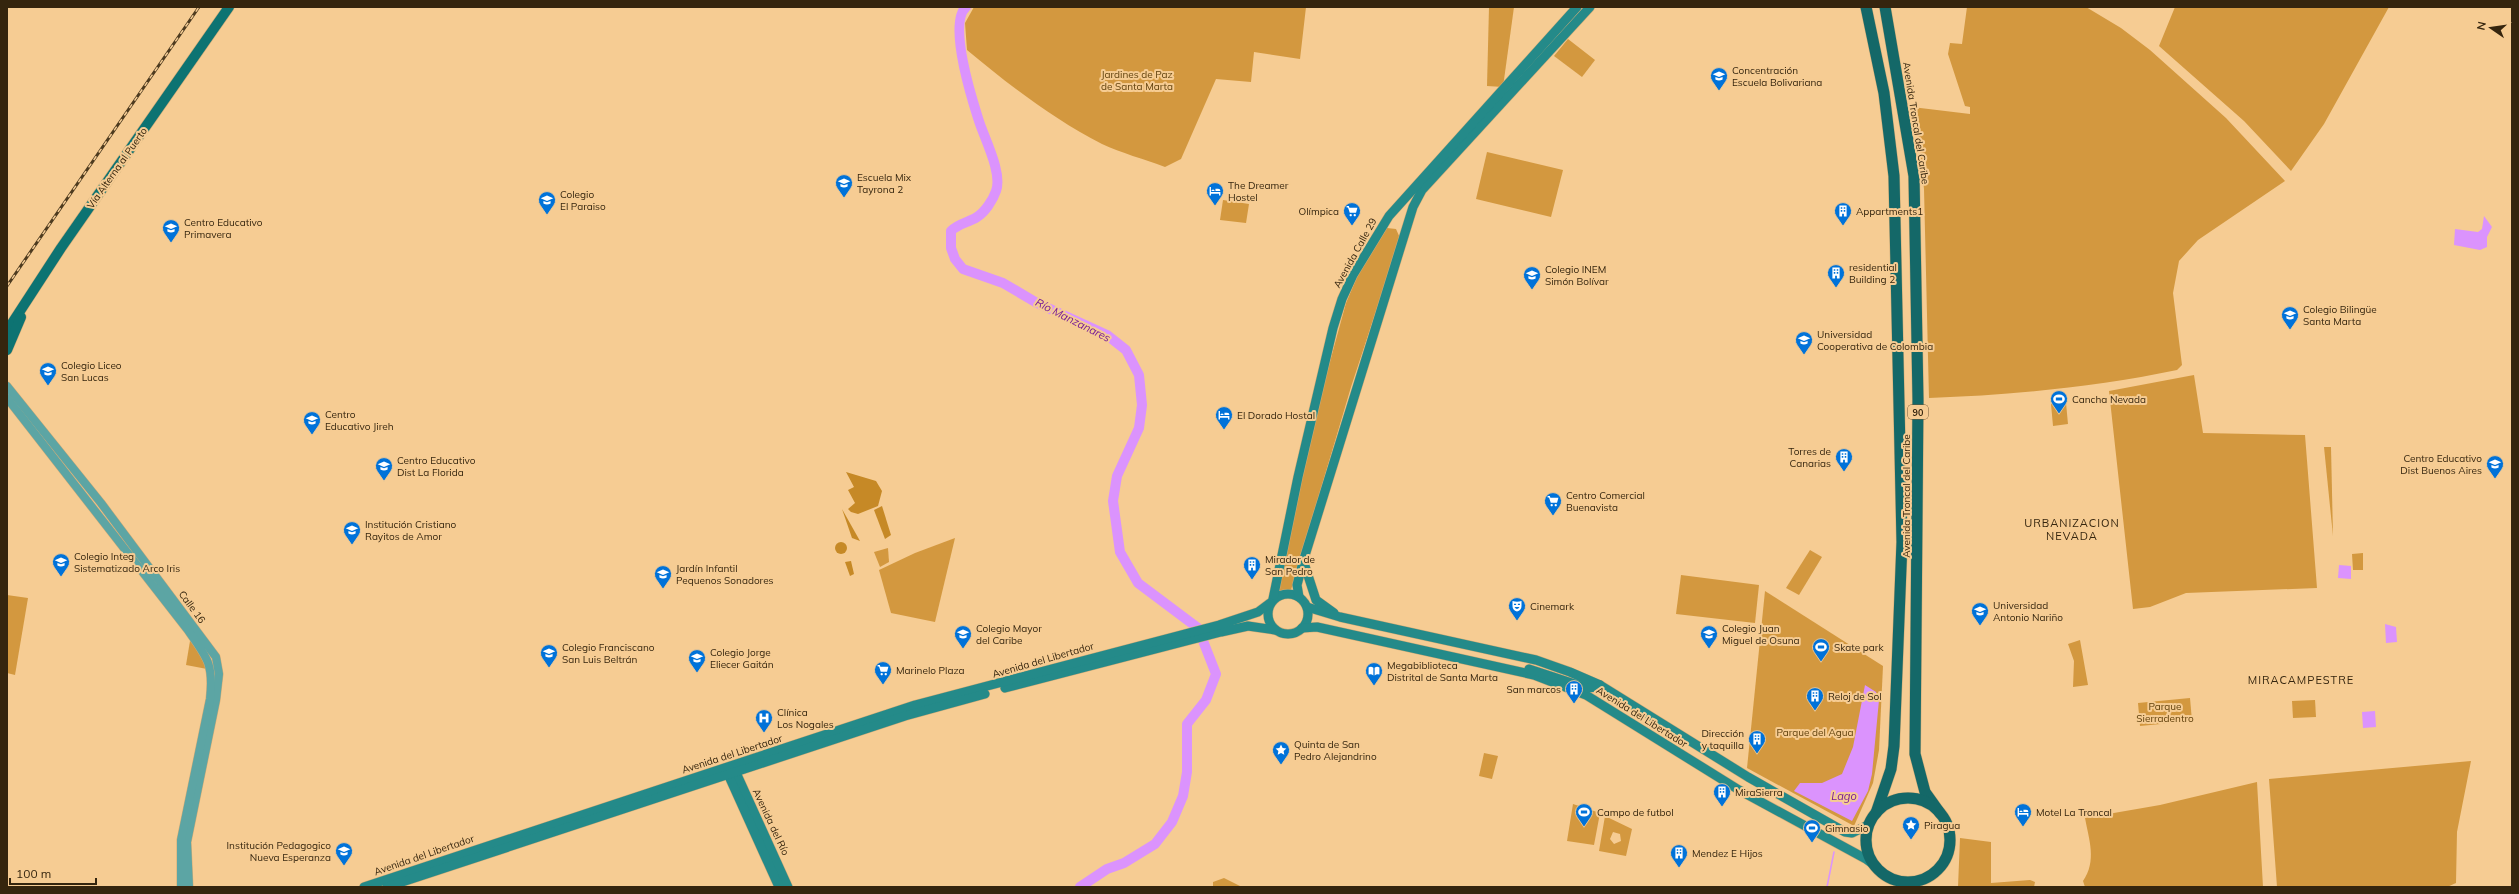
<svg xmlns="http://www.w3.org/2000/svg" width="2519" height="894" viewBox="0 0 2519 894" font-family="Mulish,sans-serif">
  <rect width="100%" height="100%" fill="#f6cc93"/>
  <g fill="#d3983f" fill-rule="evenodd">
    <path d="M974,7H1306L1300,59L1254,52L1251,82L1216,79L1181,159L1165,167C1144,159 1121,153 1102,144C1053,119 1009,85 967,50L965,23Z"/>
    <polygon points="1489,7 1514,7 1503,87 1487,86"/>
    <path d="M1967,7H2086L2121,28L2150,50L2226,118L2285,181L2198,240L2179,261L2173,293L2182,365L2177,370C2096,387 2012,395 1929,398L1924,189L1918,132L1912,107L1970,114V107L1965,106L1948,54L1950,43L1962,44Z"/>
    <polygon points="2175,7 2389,7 2324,124 2291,171 2244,121 2159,46"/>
    <polygon points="1568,39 1595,60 1582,77 1554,56"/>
    <polygon points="1487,152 1563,170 1551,217 1476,199"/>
    <polygon points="1223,200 1249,204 1246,223 1220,220"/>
    <polygon points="1387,228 1396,229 1400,238 1351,387 1291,590 1275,592 1323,387 1346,303 1362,265 1383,231"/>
    <polygon points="2194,375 2203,433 2305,435 2317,588 2186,593 2150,607 2133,609 2109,391"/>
    <polygon points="2066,403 2068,424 2053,426 2051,404"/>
    <polygon points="2324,447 2331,447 2333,536"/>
    <polygon points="955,538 935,622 891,613 879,570 915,553"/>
    <polygon points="888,548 889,562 880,567 874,552"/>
    <polygon points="1810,550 1822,557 1799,595 1786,588"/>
    <polygon points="2363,553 2363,570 2353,570 2352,554"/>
    <polygon points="1681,575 1759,585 1755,623 1676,614"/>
    <polygon points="1765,591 1883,666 1879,750 1873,783 1854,826 1747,768"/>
    <polygon points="7,595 28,598 15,675 7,673"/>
    <polygon points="2080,640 2088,685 2073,687 2074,661 2068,644"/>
    <polygon points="190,641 194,642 207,669 186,665"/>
    <polygon points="2190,698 2192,721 2140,726 2138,703"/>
    <polygon points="2315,700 2316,717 2293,718 2292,701"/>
    <polygon points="1484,753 1498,756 1492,779 1479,776"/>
    <polygon points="2471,761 2457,832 2456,883 2447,887 2277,887 2269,779"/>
    <path d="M2257,782L2263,887H2085L2083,881C2097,861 2089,840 2085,818L2160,805Z"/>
    <polygon points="1573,804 1600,813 1594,845 1567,841"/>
    <path d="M1605,816L1632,829L1626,856L1599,851ZM1613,832L1620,834L1621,841L1614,844L1610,839Z"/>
    <polygon points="1960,838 1991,842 1991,883 2030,880 2035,882 2034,887 1958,887"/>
    <polygon points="1224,878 1242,887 1213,887 1213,882"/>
  </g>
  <g fill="#c68926">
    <polygon points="846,472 876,481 882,491 878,506 858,514 851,512 848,509 855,503 848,490 854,487"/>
    <polygon points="882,506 891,535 885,539 874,510"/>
    <polygon points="842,509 860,541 852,538"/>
    <circle cx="841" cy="548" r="6"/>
    <polygon points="851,561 854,574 850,576 845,562"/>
  </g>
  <g fill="#db93fd">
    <polygon points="2484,216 2492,227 2487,237 2487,247 2480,250 2454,245 2455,229 2478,232 2482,229"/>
    <polygon points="2339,565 2351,566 2351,579 2338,578"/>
    <polygon points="2385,624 2396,627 2397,642 2386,643"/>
    <polygon points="1865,685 1876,692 1879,700 1872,774 1868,791 1852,821 1794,791 1800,783 1822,783 1842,774 1853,747"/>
    <polygon points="2375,711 2376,727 2363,728 2362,712"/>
  </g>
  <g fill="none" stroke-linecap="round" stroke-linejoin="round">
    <polyline stroke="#db93fd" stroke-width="1.5" points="1827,887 1834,852"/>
    <path stroke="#db93fd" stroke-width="10" d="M966,7C948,23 971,96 978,118C983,136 1003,172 996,191C993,200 985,212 977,217C968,223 959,223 951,231V248L955,259L963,269L1003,283L1037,303L1107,335L1126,350L1139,375L1142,405L1139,428L1117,476L1113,501L1120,552L1138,583L1198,628L1216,674L1206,700L1187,724V772L1183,796L1172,822L1155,844L1124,863L1107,869L1080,887"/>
    <g stroke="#cfab78" stroke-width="9">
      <g id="tertiary">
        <polyline points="7,386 101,503 216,657 219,674 216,700 187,842 189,887"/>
        <path d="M7,398L187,629C207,657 214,664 210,699L181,840V887"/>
      </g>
    </g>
    <g stroke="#cfab78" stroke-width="10">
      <g id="secondary">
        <polyline points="1304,563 1316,600 1334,613"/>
        <circle cx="1288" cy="614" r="20"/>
        <polyline points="1299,597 1297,585 1303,562 1413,207 1422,190 1590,7"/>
        <polyline points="1273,599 1298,477 1333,328 1342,299 1353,275 1389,216 1577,7"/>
        <polyline points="1307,607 1340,617 1536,660 1570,672 1600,685 1748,777 1845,832 1852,833 1870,824"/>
        <polyline points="1302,628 1317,627 1534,675 1586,695 1739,790 1866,859 1877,867"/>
        <polyline points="1529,669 1587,688 1598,687 1600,685"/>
        <polyline points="1005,688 1221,632 1248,626 1275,630"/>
        <polyline points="734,768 788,887"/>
        <polyline points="727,772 779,887"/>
        <polyline points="364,887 915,705 1219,625 1258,612 1270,603"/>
        <polyline points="387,887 905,716 985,694"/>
      </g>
    </g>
    <g stroke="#cfab78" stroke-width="11">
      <g id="primary">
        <polyline points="7,331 61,248 229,7"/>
        <polyline points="7,350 21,317"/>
      </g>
    </g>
    <g stroke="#cfab78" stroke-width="12">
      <g id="trunk">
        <polyline points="1866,7 1884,93 1894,176 1902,542 1894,746 1891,769 1876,813"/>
        <polyline points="1885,7 1914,176 1918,400 1915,754 1925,792 1940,813"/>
        <circle cx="1908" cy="840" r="42"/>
      </g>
    </g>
    <use href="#tertiary" stroke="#5ca5a4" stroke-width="8"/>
    <use href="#secondary" stroke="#248a89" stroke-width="9"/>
    <use href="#primary" stroke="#0d7372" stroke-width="10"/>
    <use href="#trunk" stroke="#146868" stroke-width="11"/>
    <g stroke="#4e3b1f" stroke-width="3">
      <polyline id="rail" points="7,286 199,7"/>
    </g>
    <use href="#rail" stroke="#f6cc93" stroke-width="1.5" stroke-dasharray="4.5" stroke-linecap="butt"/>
  </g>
  <defs>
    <g id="school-pin" transform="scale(0.9)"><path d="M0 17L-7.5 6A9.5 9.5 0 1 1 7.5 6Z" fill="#0072d9" stroke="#f6cc93"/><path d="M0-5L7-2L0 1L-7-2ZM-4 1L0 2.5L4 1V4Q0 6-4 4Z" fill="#fff"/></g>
    <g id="hotel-pin" transform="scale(0.9)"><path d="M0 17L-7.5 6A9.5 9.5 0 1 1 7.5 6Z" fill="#0072d9" stroke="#f6cc93"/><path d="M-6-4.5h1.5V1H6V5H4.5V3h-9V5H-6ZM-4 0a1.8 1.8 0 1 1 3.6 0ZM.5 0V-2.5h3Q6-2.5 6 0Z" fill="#fff"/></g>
    <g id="supermarket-pin" transform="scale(0.9)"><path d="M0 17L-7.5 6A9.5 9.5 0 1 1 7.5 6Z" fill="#0072d9" stroke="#f6cc93"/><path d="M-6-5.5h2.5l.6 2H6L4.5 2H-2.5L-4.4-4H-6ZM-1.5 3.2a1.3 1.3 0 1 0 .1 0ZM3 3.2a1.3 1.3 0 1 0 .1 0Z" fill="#fff"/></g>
    <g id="building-pin" transform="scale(0.9)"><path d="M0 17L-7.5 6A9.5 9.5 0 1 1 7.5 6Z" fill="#0072d9" stroke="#f6cc93"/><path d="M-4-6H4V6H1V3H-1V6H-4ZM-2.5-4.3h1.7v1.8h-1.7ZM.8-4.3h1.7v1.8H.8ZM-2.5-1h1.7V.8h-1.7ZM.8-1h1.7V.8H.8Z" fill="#fff"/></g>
    <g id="university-pin" transform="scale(0.9)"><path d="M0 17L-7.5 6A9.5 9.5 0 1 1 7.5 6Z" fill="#0072d9" stroke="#f6cc93"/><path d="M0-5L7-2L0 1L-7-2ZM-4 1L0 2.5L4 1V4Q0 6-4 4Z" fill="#fff"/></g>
    <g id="stadium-pin" transform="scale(0.9)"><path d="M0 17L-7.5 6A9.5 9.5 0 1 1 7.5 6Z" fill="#0072d9" stroke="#f6cc93"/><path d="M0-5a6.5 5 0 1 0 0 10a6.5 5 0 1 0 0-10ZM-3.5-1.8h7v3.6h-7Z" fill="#fff"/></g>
    <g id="theatre-pin" transform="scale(0.9)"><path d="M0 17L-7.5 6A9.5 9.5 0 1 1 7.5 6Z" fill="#0072d9" stroke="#f6cc93"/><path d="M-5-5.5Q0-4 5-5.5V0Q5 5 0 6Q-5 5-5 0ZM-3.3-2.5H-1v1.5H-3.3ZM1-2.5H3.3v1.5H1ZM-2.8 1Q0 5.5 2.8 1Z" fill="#fff"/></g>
    <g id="library-pin" transform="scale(0.9)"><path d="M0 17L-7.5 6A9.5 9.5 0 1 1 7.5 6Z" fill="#0072d9" stroke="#f6cc93"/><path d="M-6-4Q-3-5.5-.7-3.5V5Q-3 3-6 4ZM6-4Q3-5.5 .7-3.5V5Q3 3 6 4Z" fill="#fff"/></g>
    <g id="hospital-pin" transform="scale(0.9)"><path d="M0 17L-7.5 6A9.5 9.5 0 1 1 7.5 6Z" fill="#0072d9" stroke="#f6cc93"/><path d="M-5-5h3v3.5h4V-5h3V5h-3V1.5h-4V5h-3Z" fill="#fff"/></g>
    <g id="sight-pin" transform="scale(0.9)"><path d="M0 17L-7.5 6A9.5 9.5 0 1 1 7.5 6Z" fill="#0072d9" stroke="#f6cc93"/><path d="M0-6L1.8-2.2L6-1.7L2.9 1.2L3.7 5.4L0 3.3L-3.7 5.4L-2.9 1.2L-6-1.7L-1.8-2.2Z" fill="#fff"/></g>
  </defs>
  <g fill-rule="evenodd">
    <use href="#school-pin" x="1719" y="76"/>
    <use href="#school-pin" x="844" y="183"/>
    <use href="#hotel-pin" x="1215" y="191"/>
    <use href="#school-pin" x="547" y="200"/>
    <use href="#supermarket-pin" x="1352" y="211"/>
    <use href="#building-pin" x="1843" y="211"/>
    <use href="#school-pin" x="171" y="228"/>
    <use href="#building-pin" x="1836" y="273"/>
    <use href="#school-pin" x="1532" y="275"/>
    <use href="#school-pin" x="2290" y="315"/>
    <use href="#university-pin" x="1804" y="340"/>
    <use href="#school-pin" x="48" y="371"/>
    <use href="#stadium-pin" x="2059" y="399"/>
    <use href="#hotel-pin" x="1224" y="415"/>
    <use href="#school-pin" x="312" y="420"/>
    <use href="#building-pin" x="1844" y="457"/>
    <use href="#school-pin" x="2495" y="464"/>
    <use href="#school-pin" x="384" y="466"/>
    <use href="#supermarket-pin" x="1553" y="501"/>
    <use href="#school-pin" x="352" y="530"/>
    <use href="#school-pin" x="61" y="562"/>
    <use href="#building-pin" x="1252" y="565"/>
    <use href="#school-pin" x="663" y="574"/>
    <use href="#theatre-pin" x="1517" y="606"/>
    <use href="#university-pin" x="1980" y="611"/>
    <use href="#school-pin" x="963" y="634"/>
    <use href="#school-pin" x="1709" y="634"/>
    <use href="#stadium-pin" x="1821" y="647"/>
    <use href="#school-pin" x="549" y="653"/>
    <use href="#school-pin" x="697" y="658"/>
    <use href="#supermarket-pin" x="883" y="670"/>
    <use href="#library-pin" x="1374" y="671"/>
    <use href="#building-pin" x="1574" y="689"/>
    <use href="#building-pin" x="1815" y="696"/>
    <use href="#hospital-pin" x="764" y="718"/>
    <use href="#building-pin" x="1757" y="739"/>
    <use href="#sight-pin" x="1281" y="750"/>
    <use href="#building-pin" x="1722" y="792"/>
    <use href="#stadium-pin" x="1584" y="812"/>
    <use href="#hotel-pin" x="2023" y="812"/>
    <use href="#sight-pin" x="1911" y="825"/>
    <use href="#stadium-pin" x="1812" y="828"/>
    <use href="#school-pin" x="344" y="851"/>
    <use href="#building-pin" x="1679" y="853"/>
  </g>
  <g text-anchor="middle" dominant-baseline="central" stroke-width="4" stroke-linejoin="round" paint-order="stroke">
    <rect fill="#f6cc93" stroke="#6f5736" stroke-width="1" x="1908" y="405" width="20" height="14" rx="3"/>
    <g font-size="9" font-weight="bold" fill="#35250e">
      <text x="1918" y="412">90</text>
    </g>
    <g font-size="10" fill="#35250e" stroke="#f6cc93" text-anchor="start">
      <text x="1732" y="70">Concentración<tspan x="1732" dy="12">Escuela Bolivariana</tspan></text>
      <text x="857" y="177">Escuela Mix<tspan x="857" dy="12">Tayrona 2</tspan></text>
      <text x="1228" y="185">The Dreamer<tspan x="1228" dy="12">Hostel</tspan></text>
      <text x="560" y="194">Colegio<tspan x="560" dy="12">El Paraiso</tspan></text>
      <text x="1339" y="211" text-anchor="end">Olímpica</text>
      <text x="1856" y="211">Appartments1</text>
      <text x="184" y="222">Centro Educativo<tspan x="184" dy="12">Primavera</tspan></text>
      <text x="1849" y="267">residential<tspan x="1849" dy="12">Building 2</tspan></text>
      <text x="1545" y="269">Colegio INEM<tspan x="1545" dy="12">Simón Bolívar</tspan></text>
      <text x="2303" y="309">Colegio Bilingüe<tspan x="2303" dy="12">Santa Marta</tspan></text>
      <text x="1817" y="334">Universidad<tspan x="1817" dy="12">Cooperativa de Colombia</tspan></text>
      <text x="61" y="365">Colegio Liceo<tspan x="61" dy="12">San Lucas</tspan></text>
      <text x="2072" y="399">Cancha Nevada</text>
      <text x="325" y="414">Centro<tspan x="325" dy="12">Educativo Jireh</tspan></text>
      <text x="1237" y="415">El Dorado Hostal</text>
      <text x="1831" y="451" text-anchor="end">Torres de<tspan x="1831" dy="12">Canarias</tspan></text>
      <text x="2482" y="458" text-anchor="end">Centro Educativo<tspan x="2482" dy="12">Dist Buenos Aires</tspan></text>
      <text x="397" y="460">Centro Educativo<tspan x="397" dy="12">Dist La Florida</tspan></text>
      <text x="1566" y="495">Centro Comercial<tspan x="1566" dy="12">Buenavista</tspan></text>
      <text x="365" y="524">Institución Cristiano<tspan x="365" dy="12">Rayitos de Amor</tspan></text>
      <text x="74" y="556">Colegio Integ<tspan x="74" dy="12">Sistematizado Arco Iris</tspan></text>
      <text x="1265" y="559">Mirador de<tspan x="1265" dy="12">San Pedro</tspan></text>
      <text x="676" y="568">Jardín Infantil<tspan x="676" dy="12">Pequenos Sonadores</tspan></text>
      <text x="1993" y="605">Universidad<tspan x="1993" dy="12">Antonio Nariño</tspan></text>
      <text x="1530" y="606">Cinemark</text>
      <text x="976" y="628">Colegio Mayor<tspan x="976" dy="12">del Caribe</tspan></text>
      <text x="1722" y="628">Colegio Juan<tspan x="1722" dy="12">Miguel de Osuna</tspan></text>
      <text x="562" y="647">Colegio Franciscano<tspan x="562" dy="12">San Luis Beltrán</tspan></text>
      <text x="1834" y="647">Skate park</text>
      <text x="710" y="652">Colegio Jorge<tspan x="710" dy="12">Eliecer Gaitán</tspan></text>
      <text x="1387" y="665">Megabiblioteca<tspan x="1387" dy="12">Distrital de Santa Marta</tspan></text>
      <text x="896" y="670">Marinelo Plaza</text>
      <text x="1561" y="689" text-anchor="end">San marcos</text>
      <text x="1828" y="696">Reloj de Sol</text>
      <text x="777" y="712">Clínica<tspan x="777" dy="12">Los Nogales</tspan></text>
      <text x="1744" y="733" text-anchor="end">Dirección<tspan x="1744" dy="12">y taquilla</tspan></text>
      <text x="1294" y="744">Quinta de San<tspan x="1294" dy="12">Pedro Alejandrino</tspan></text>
      <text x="1735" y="792">MiraSierra</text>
      <text x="1597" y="812">Campo de futbol</text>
      <text x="2036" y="812">Motel La Troncal</text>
      <text x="1924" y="825">Piragua</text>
      <text x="1825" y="828">Gimnasio</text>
      <text x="331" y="845" text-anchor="end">Institución Pedagogico<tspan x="331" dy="12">Nueva Esperanza</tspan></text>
      <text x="1692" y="853">Mendez E Hijos</text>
    </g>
    <g font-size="10" fill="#5f400c" stroke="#f6cc93">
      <text x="1137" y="74">Jardines de Paz<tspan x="1137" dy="12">de Santa Marta</tspan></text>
      <text x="2165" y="706">Parque<tspan x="2165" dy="12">Sierradentro</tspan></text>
      <text x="1815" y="732">Parque del Agua</text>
    </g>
    <g font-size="10" fill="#35250e" stroke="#f6cc93">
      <text transform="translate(1916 123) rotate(81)">Avenida Troncal del Caribe</text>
      <text transform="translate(117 168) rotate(-55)">Vía Alterna al Puerto</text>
      <text transform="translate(1355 253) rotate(-61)">Avenida Calle 29</text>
      <text transform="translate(1906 496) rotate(-90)">Avenida Troncal del Caribe</text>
      <text transform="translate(192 607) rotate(54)">Calle 16</text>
      <text transform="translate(1043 660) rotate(-16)">Avenida del Libertador</text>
      <text transform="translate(1642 717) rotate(32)">Avenida del Libertador</text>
      <text transform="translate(732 754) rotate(-18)">Avenida del Libertador</text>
      <text transform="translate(771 822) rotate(65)">Avenida del Río</text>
      <text transform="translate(424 855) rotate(-19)">Avenida del Libertador</text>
    </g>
    <g font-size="11" font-style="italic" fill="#751997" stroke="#f6cc93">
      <text transform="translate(1073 320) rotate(27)">Río Manzanares</text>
      <text x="1844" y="796">Lago</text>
    </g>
    <g font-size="11" letter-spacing="1" fill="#35250e" stroke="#f6cc93">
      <text x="2072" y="523">URBANIZACION<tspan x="2072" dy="13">NEVADA</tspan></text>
      <text x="2301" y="680">MIRACAMPESTRE</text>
    </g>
  </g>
  <rect width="2519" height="894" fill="none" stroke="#35250e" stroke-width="16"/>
  <g transform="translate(2491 28) rotate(283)" stroke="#f6cc93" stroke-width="3" paint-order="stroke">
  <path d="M0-3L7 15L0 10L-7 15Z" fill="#35250e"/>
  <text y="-6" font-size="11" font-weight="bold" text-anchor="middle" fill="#35250e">N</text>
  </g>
  <path d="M10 878v6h86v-6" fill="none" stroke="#35250e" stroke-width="2"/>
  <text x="16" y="878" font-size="12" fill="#35250e" stroke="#f6cc93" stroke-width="3" paint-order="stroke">100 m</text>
</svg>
